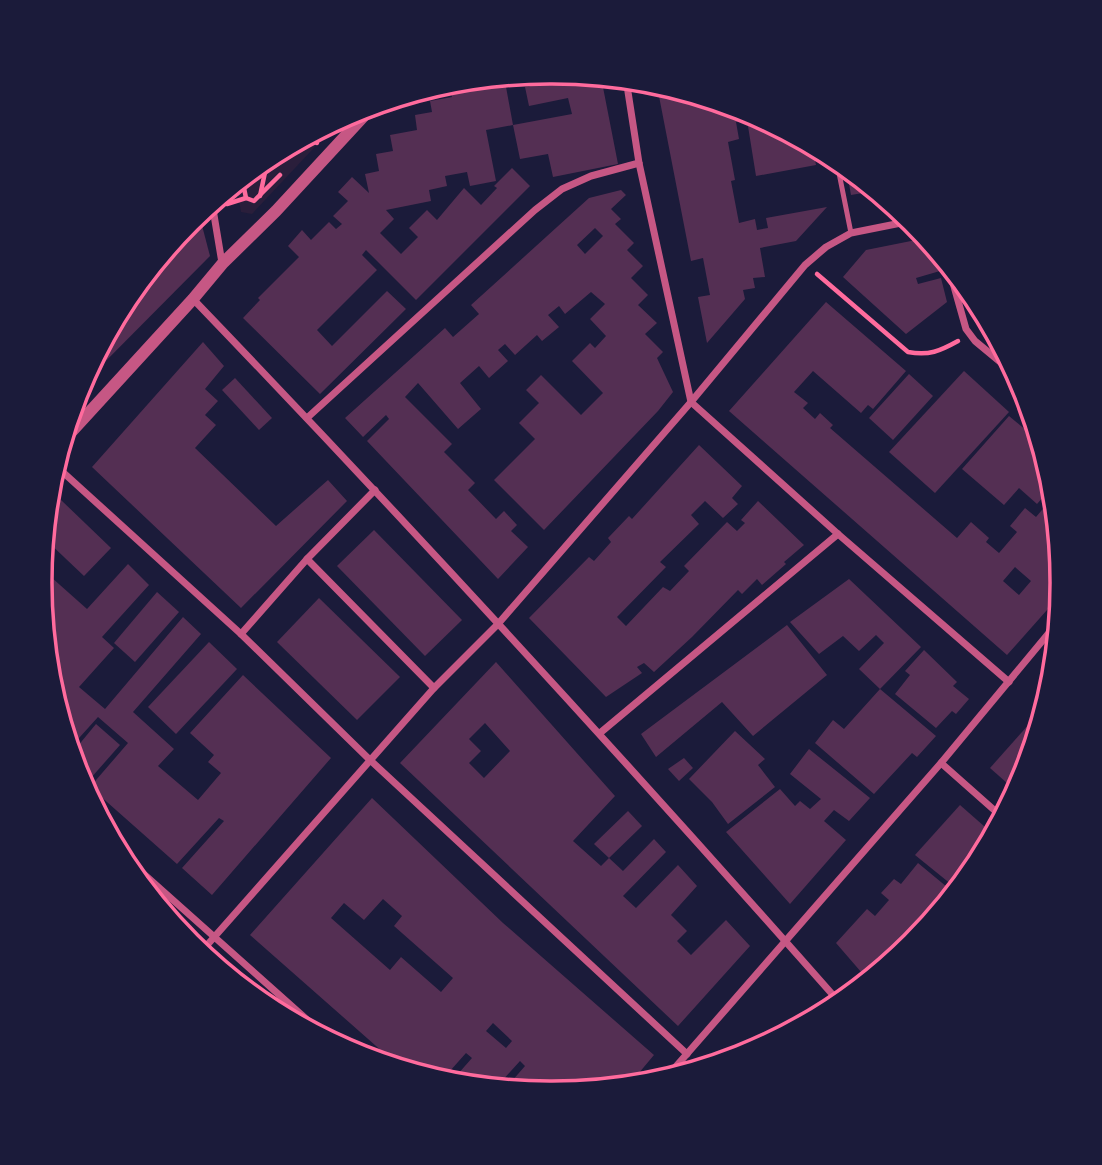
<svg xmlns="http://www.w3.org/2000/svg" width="1102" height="1165" viewBox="0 0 1102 1165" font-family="Spectral,serif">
  <rect width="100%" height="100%" fill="#1b1b3a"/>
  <polygon fill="#2a1e3b" points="341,119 252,214 241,212 236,184 268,158"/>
  <g fill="#542f53" fill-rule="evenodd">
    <polygon points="545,72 601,77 618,164 553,177 548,154 520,159 513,125 486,130 496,181 470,186 467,172 445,176 447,186 429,190 431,201 386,210 394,219 380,233 401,254 418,237 409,228 427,210 437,220 464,188 481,205 497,188 494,186 512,168 530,186 416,300 366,250 362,255 377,270 317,330 332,346 387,291 406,309 320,394 243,318 260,300 258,298 299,257 288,246 302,230 311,240 329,222 336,229 342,224 333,216 348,201 338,192 352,177 369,193 365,174 379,171 376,154 393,151 390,135 417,130 415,115 432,112 430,101 452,97 449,82 504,76 513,125 572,114 568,98 529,106 525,87 547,83"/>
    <polygon points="663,85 745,110 747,120 736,122 739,139 728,142 735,180 731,181 739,223 755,219 757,230 768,228 766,218 827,207 796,241 760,248 765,277 753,278 755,288 743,290 745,299 707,343 698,297 710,295 703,258 691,261 658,91 664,90"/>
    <polygon points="760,118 775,126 777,132 784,131 812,146 816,165 756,176 747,120"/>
    <polygon points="846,167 875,191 851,195"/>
    <path d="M621,190L626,195L611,209L621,219L615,224L634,243L627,250L643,266L631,278L648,295L638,305L657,323L645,334L663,352L657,358L673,392L658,411L544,530L494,480L535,439L519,423L539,403L526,390L541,375L581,415L603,393L572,361L590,343L595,348L606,336L590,319L605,304L591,292L565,314L559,306L548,315L559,327L542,341L537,335L515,355L505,344L498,350L508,361L489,378L479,366L460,383L481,409L458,429L418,383L405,397L452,444L444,452L475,483L468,490L496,519L504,511L517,525L511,531L528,547L498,579L367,441L389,419L386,415L363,437L345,418L445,328L453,337L479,314L471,305L589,198ZM595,228L603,236L585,254L577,245Z"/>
    <polygon points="199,214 210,256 80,387 127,298 190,221"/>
    <polygon points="926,238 934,248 940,271 916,278 918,284 941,278 947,302 906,334 843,277 866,250"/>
    <polygon points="967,288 976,299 995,335 973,318"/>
    <path d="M826,302L906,371L873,409L868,405L861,413L813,371L794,392L808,403L803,408L815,419L820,413L833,425L830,428L957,538L971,522L989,538L986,542L999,553L1017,532L1010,526L1025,508L1036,517L1053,497L1061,585L1051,598L1055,601L1007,655L729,411ZM1015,567L1031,581L1019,595L1003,581Z"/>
    <polygon points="203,342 224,366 205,389 218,401 205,415 216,425 195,448 276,526 328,480 347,501 241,608 92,467"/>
    <polygon points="964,371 1009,412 935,493 889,452"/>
    <polygon points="909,374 933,396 893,440 869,418"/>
    <polygon points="235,378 272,418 259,430 222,390"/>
    <polygon points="1009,416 1040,442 1052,487 1037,504 1019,488 1004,505 962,469"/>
    <polygon points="699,445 742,486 732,498 738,504 723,518 705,501 691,515 699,524 660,562 666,567 617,617 626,626 663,587 670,591 689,571 684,566 727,522 737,531 745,523 741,520 758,501 804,545 784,562 786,564 762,585 757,579 742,594 738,590 692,637 654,672 644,663 637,667 642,673 606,697 529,618 589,557 594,561 611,542 608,538 629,516 632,519"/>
    <polygon points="61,500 111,548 84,576 45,539 47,516"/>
    <polygon points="374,530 462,620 425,656 337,566"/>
    <polygon points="128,564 149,585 102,637 114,648 79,687 105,709 183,617 201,634 133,712 174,749 158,766 198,800 221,773 208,762 214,755 190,733 243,675 331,758 212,895 182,868 224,821 219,818 177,864 90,787 128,743 98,717 70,748 50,682 40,582 42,569 87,609"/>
    <polygon points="849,579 921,647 880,689 936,736 917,757 912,753 874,794 815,743 833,720 844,729 880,689 859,669 884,643 876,635 859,651 843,636 819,654 790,622"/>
    <polygon points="157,592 179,612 135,662 114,643"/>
    <polygon points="319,598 400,677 357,720 277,642"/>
    <polygon points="787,625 827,675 753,736 722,702 656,757 641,734"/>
    <polygon points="209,642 237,669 176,734 148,707"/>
    <polygon points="924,650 957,682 953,686 969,699 956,714 952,711 936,728 895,694 910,675 905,671"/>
    <path d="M496,662L615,796L573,841L601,866L609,858L623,871L654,839L666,852L623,896L636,908L678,865L697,886L671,915L687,931L677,941L691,955L726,920L750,946L678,1026L400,763ZM485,723L510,751L484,778L469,763L481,751L469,739Z"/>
    <polygon points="1045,706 1023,778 1016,791 990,768"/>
    <polygon points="96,724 120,745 90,779 76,767 72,753"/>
    <polygon points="735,731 765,759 758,765 775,787 728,824 712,802 689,779"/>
    <polygon points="809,749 870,798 849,821 834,810 824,821 846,840 790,904 726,832 780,789 795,806 800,801 810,809 821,799 790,774"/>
    <polygon points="684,758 693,768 679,781 668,769"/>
    <path d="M372,798L503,923L654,1055L628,1086L551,1093L505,1089L525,1066L520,1061L500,1083L502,1084L499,1088L450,1083L472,1058L466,1053L442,1080L401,1068L250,935ZM383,899L402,916L394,926L453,978L441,992L401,957L390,970L331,918L344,903L364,920ZM493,1023L512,1041L506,1048L486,1031Z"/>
    <polygon points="960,805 993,834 975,867 957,889 915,855"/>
    <polygon points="628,811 642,826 609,858 594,844"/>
    <polygon points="918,863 953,892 912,944 868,980 836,943 867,909 875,916 889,900 881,893 894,879 901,884"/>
  </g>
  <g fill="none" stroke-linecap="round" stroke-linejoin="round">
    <g stroke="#ff6b9d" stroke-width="4.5">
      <polyline points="305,138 317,143"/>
      <polyline points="242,178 246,198 254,201 280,175"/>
      <polyline points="260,196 268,158"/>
      <polyline points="227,204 246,198"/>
      <path d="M817,274L908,352C929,356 940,351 958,341"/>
    </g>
    <polyline stroke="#c65784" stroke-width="5" points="836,158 851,233"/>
    <g stroke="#c65784" stroke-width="7">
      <polyline points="626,79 639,163 691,402 838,534 1009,682"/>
      <polyline points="212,203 222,263"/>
      <polyline points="948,265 966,329 975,341 1016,375"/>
      <path d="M193,299C414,529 629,764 840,1003"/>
      <polyline points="307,418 535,210 562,189 591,176 639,163"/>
      <polyline points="55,465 241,634 370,760 687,1054"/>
      <polyline points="307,559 434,688"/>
      <polyline points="241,634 307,559 375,490"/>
      <polyline points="600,733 838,534"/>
      <polyline points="941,763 1002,817"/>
      <polyline points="118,851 332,1042"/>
      <polyline points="201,952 434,688 498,624 691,402 805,265 826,247 851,233 911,221"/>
      <polyline points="665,1079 941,763 1058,622"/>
    </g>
    <polyline stroke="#c65784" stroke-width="12" points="63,441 193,299 223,263 276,211 374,105"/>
  </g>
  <path d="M0 0H1102V1165H0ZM550 84H552A498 498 0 0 1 1050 582V583A498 498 0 0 1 552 1081H550A498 498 0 0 1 52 583V582A498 498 0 0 1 550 84Z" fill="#1b1b3a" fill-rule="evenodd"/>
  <path fill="none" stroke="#ff6b9d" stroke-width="3.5" d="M550 84H552A498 498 0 0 1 1050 582V583A498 498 0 0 1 552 1081H550A498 498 0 0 1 52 583V582A498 498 0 0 1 550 84Z"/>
</svg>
